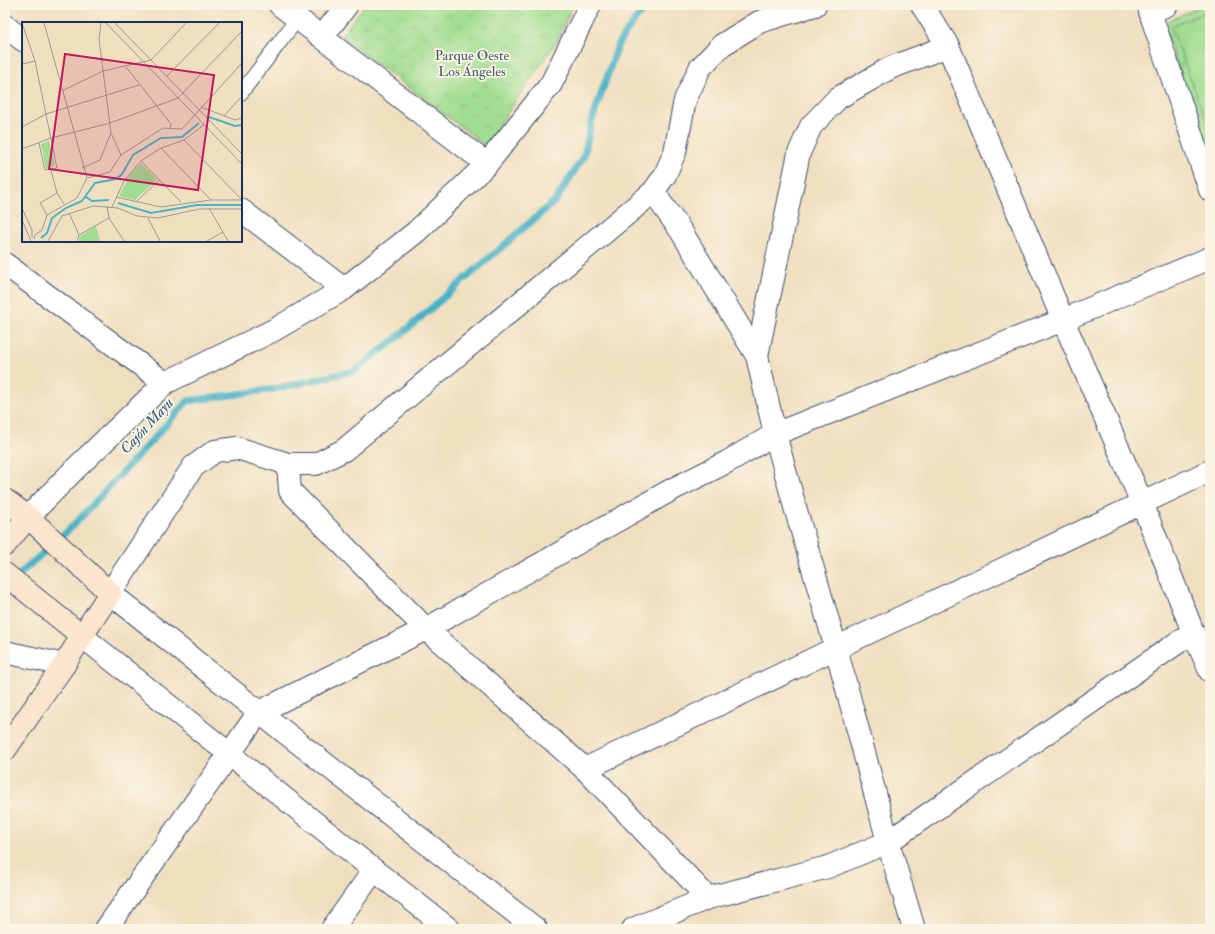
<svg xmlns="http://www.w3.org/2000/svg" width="1215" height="934" viewBox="0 0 1215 934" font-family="'IM FELL Double Pica',serif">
  <defs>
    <pattern id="park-tufts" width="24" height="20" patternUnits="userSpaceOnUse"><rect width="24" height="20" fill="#a1dd91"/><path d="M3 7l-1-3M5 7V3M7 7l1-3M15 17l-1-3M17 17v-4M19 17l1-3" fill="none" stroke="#8abe7f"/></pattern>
  </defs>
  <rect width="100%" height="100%" fill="#fcf5e5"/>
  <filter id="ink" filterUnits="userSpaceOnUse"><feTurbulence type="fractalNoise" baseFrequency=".025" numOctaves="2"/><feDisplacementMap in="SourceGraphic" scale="8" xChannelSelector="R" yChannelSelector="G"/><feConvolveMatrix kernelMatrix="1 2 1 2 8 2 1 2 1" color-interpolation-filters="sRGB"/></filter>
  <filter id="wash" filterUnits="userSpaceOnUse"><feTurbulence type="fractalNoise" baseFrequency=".012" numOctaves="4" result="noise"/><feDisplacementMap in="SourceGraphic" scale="16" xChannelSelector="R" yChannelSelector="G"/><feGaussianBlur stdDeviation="0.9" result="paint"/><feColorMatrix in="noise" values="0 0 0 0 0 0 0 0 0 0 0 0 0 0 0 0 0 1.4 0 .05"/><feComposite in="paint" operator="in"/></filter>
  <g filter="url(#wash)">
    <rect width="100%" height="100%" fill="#f0dfbf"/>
    <g fill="url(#park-tufts)" stroke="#5e8678">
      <polygon points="365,5 573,5 557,41 485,145 341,36"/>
      <polygon points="1205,5 1210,5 1210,162 1164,26 1169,20"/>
    </g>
    <polygon fill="#a1dd91" stroke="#5e8678" points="1210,11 1210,125 1208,126 1171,26"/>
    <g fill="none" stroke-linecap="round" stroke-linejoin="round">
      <polyline stroke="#4ab4c7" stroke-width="7" points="14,579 73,526 188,401 274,389 354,371 398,337 555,201 584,156 591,123 619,42 638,16 650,5"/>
    </g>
  </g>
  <g filter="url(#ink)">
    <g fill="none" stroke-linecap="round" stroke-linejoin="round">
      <g stroke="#3b496d" stroke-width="16">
        <polyline id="lane" points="241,93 298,18"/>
      </g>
      <g stroke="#3b496d" stroke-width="24">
        <g id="street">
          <polyline points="280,5 487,164"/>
          <polyline points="922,5 948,46 1063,320 1142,503 1193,632 1210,671"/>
          <polyline points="1167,5 1150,12 1210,190"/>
          <polyline points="5,26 23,40"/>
          <polyline points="322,37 347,5"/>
          <polyline points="653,192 681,231 757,356 775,434 795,507 836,648 888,842 914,929"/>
          <polyline points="241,210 344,289"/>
          <polyline points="5,264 165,383"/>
          <polyline points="757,356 799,153 811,126 838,98 890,68 948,46"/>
          <polyline points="288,464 290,491 426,629 585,769 708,898"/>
          <polyline points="28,517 75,469 165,383 274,330 344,289 416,232 487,164 551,84 590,5"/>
          <polyline points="82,636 374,870 449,929"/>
          <polyline points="5,652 64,665"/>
          <polyline points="585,769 836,648 1210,471"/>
          <polyline points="106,929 259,712 426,629 671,490 727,462 775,434 1063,320 1210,258"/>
          <polyline points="332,929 374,870"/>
          <polyline points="536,929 259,712 110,593 193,467 215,451 237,448 288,464 316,464 344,450 653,192 665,175 675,152 685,100 700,68 722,45 759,22 815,5"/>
          <polyline points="633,929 708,898 828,867 888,842 1193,632"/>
        </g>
      </g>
      <g stroke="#3b496d" stroke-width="24">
        <g id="secondary">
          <polyline points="5,500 28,517 110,593 82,636 64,665 5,750"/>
          <polyline points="5,545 28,517"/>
          <polyline points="5,574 82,636"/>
        </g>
      </g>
      <use href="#lane" stroke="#fff" stroke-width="14"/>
      <use href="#street" stroke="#fff" stroke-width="22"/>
      <use href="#secondary" stroke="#fce5cf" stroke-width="22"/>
    </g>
  </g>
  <g text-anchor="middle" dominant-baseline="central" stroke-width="3.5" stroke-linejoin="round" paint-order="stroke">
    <g font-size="14" fill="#3c5a6b" stroke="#fcf5e5">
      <text x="472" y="55">Parque Oeste<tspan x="472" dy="16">Los Ángeles</tspan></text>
    </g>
    <g font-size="15" font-style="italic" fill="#29577e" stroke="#fcf5e5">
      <text transform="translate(147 426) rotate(-47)">Cajón Mayu</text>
    </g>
  </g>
  <g transform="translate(22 22)">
    <rect width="220" height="220" fill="#f0dfbf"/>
    <path d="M27,119L33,143L25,147L19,122ZM119,141L135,157L113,178L97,174L108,153ZM74,204L78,219H57V215Z" fill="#a1dd91"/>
    <path d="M30,131L32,144L24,146L21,133ZM108 167a5 5 0 1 1 10 0a5 5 0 1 1-10 0Z" fill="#a1dd91"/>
    <path fill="none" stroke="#4ab4c7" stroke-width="2" d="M187,95L213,104L220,103M64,175L70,179L87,178M96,181L129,191L175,183H220M19,216L25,211L30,196L44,186L60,179L73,161L94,157L100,152L111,133L139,116L160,115L177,101"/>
    <path fill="none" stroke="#9b9998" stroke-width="1" d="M0,1L13,39L35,146L23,148L17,121M22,1L65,156M79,1L77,17L89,111L99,133M84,1L220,142M93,1L220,132M0,42L13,39M104,45L149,102L148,106M145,54L197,1M40,69L81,49L129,38L164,1M179,85L213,98L220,96M202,94L220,74M0,105L24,92L117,63M162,118L220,178M139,126L189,178M0,127L29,116L88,101L156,76L220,9M119,139L159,180M60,146L78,138L89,111M29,148L35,171L42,182M94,175L139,185L189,178H220M114,180L137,158M85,184L87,196L102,219M90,185L102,159L119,139L139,126L162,118L183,102M0,186L10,208V216M187,186L206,219M47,191L57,213M25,193L18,181L35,171M126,196L138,219M0,198L9,219M12,217L13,213L20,208L25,193L55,176L65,156L88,150L99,133L141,106L160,107L220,41M26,219L40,194L71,184L96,186L115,194L136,196L177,187H220M55,219L57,213L87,196M185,219L201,210"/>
    <path fill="#c2185b" fill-opacity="0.15" stroke="#c2185b" stroke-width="2" d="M43,32L192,53L176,168L27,147Z"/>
    <rect width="220" height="220" fill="none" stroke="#1b2f5e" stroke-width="2"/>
  </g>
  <rect width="1215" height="934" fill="none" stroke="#fcf5e5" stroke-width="20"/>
</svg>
